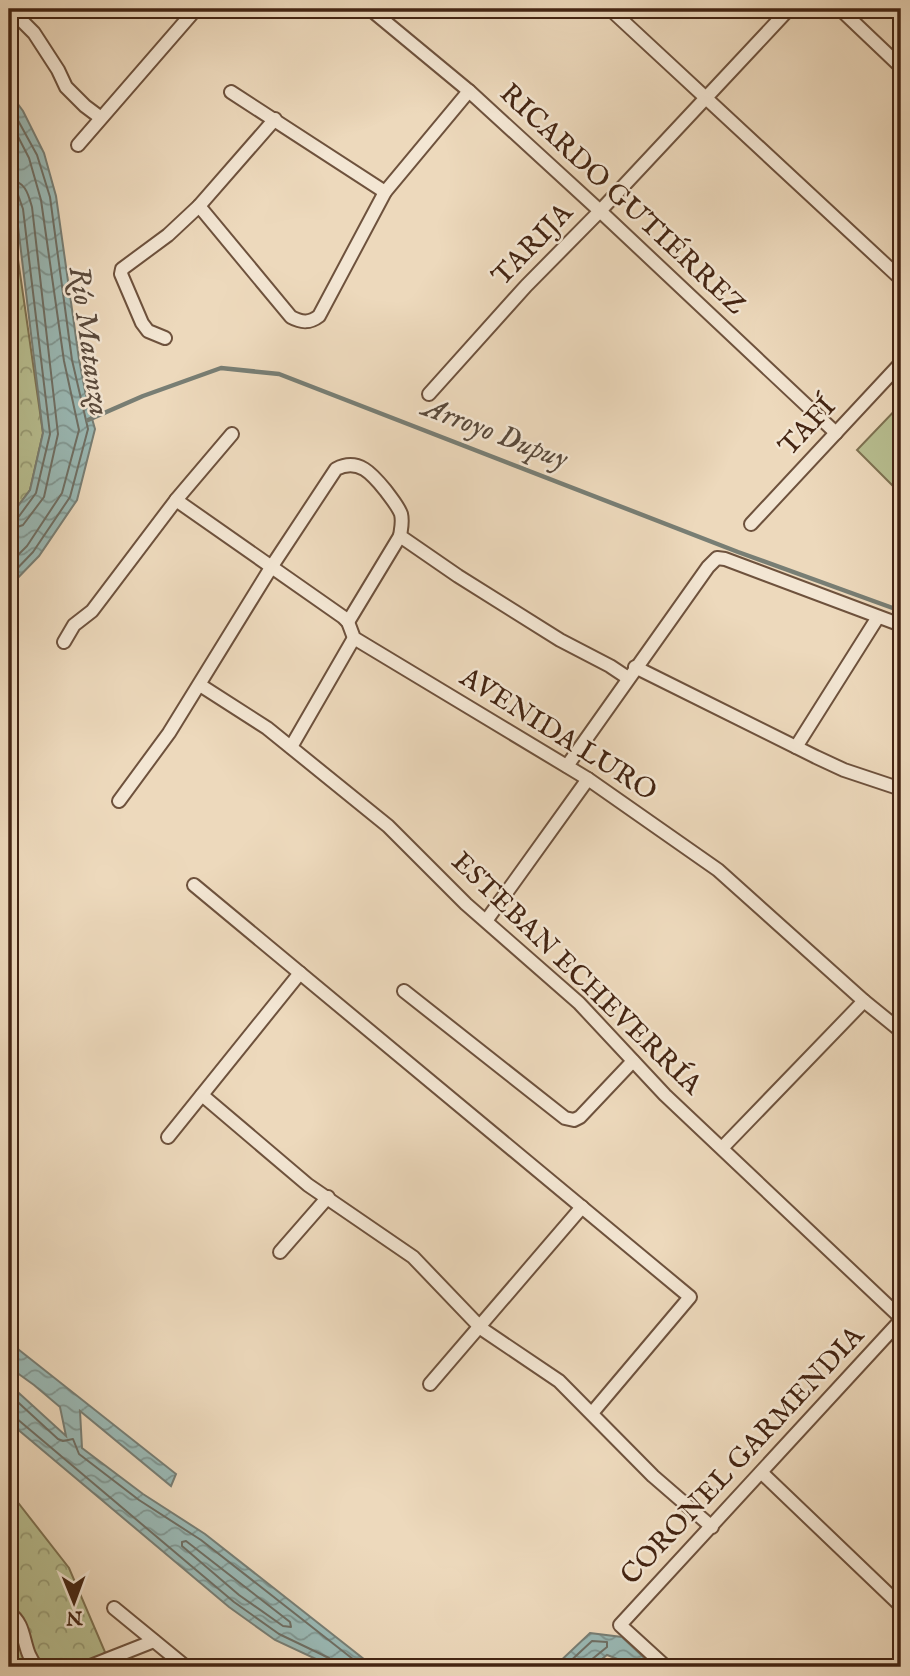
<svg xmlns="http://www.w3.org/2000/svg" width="910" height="1676" viewBox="0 0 910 1676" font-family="'IM FELL English',serif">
  <defs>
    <pattern id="forest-crowns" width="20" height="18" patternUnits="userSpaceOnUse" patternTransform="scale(1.75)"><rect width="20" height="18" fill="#b8bf91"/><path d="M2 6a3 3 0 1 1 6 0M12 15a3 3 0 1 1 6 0" fill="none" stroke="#979b75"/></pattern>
    <pattern id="water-waves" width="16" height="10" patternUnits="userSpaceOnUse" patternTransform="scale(1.75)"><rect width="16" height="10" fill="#9ab9b5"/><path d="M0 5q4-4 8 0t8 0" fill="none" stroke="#7f9692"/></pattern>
  </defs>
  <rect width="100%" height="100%" fill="#edd9bc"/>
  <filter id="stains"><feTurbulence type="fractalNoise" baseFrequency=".00286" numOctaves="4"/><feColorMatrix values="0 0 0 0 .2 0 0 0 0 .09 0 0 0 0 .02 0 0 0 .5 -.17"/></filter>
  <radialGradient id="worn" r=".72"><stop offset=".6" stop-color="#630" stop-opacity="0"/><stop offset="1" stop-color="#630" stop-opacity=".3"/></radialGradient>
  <polygon fill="#b8bf91" stroke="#7e7252" stroke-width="2" points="901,404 901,494 857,450"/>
  <g fill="url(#forest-crowns)" stroke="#7e7252" stroke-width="2">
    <polygon points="9,197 43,433 30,490 9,518"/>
    <polygon points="9,1491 69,1568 105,1652 90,1667 9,1667"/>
  </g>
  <g fill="url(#water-waves)" stroke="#787e74" stroke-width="2">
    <polygon points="9,92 23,111 44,153 56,196 79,359 87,401 95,429 77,500 39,556 9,587 9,518 30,490 43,433 16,210 9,187"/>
    <polygon points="9,1342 176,1474 171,1486 80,1411 82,1448 143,1494 205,1534 374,1667 333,1667 275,1640 229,1607 9,1422 9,1384 66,1436 60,1407 34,1385 9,1367"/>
    <polygon points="590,1633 622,1637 654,1667 630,1667 623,1661 607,1655 592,1667 554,1667"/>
  </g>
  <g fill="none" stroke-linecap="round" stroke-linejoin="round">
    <g stroke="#6f6f64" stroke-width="2">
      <polyline points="9,104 37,155 50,197 72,360 88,429 70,497 33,552 9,577"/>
      <polyline points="9,119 29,158 41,200 64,361 79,430 62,493 27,546 9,564"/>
      <path d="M9,180C25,181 28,193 32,207L58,434L44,497L23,525L9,530"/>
      <polyline points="9,189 17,192 23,209 50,434 36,493 17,519 9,522"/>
      <polyline points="9,1394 58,1439 63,1441 73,1439 79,1454 139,1500 201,1540 363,1667"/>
      <polyline points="9,1417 16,1418 234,1602 279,1634 329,1658 333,1667"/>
      <polygon points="186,1541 290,1622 291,1627 283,1626 239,1595 182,1546 182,1542"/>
      <polyline points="564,1667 592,1641 607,1642 607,1647 591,1660 589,1667"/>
    </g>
    <polyline stroke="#787e74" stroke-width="4.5" points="88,420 143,396 221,368 279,374 738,552 901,611"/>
    <g stroke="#6e523d" stroke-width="16">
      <g id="minor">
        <polyline points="10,9 34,33 58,70 66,87 85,106 101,118"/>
        <polyline points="370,9 469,91 600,211 836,433"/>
        <polyline points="610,9 901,279"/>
        <polyline points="840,9 901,67"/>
        <polyline points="231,92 385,192"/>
        <polyline points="78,145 196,9"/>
        <path d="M199,206L291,317C302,323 310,323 319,316L385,192L469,91"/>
        <polyline points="165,338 148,331 142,323 121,274 122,269 168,235 199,206 275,119"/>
        <polyline points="429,394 526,286 600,211 789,9"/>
        <polyline points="176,500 343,617 348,622 354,638 588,779 718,870 864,1001 901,1031"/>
        <polyline points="751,524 901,363"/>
        <polyline points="348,622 400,536"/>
        <polyline points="64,642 74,625 92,611 176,500 232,434"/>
        <polyline points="635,667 816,757 844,770 901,789"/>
        <polyline points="200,685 267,728 388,826 466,904 579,1003 665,1095 901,1318"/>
        <polyline points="291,747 354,638"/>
        <polyline points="796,747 878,617"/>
        <polyline points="567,766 708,567 717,558 725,559 901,625"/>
        <path d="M119,801L169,733L272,566L336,469C359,457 373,475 386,491C391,498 398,506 401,514C403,522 401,529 400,536L458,576L560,640L610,666L628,678"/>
        <polyline points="194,885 690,1297 592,1413"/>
        <polyline points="486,921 588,779"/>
        <polyline points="404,991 565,1118 574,1120 580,1117 633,1061"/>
        <polyline points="202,1095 308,1185 413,1257 482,1329 559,1381 653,1476 712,1527"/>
        <polyline points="168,1137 300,973"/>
        <polyline points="723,1147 864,1001"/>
        <polyline points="280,1252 328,1197"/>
        <polyline points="430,1384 582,1207"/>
        <polyline points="762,1473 901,1606"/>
        <polyline points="114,1608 186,1667"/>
        <path d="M9,1613C28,1625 21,1651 37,1667"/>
        <polyline points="88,1667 154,1641"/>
        <polyline points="666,1667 620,1625 901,1320"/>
      </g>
    </g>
    <use href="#minor" stroke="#f3e6d3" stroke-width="12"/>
  </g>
  <g text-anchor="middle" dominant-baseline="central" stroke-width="5" stroke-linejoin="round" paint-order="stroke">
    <g font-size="28" fill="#442513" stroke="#f3e6d3">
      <text transform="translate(622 200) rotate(43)">RICARDO GUTIÉRREZ</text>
      <text transform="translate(533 245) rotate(-46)">TARIJA</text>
      <text transform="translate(808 427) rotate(-47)">TAFÍ</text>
      <text transform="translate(558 735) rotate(32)">AVENIDA LURO</text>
      <text transform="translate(576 974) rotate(44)">ESTEBAN ECHEVERRÍA</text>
      <text transform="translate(743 1456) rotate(-47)">CORONEL GARMENDIA</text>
    </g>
    <g font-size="30" font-style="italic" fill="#5a4a3c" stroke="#f3e6d3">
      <text transform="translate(88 341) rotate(82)">Río Matanza</text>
      <text transform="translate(495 434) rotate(21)">Arroyo Dupuy</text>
    </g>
  </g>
  <rect width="910" height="1676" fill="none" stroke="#edd9bc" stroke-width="35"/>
  <rect x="10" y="10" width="889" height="1655" fill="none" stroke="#442513" stroke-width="3.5"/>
  <rect x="18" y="18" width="875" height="1641" fill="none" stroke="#442513" stroke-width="2"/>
  <g transform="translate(74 1602) rotate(179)" stroke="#f3e6d3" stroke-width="5" paint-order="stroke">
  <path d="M0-5L12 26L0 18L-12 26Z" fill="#442513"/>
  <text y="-10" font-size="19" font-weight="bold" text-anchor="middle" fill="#442513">N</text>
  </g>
  <rect width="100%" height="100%" filter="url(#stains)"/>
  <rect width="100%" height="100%" fill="url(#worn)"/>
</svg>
